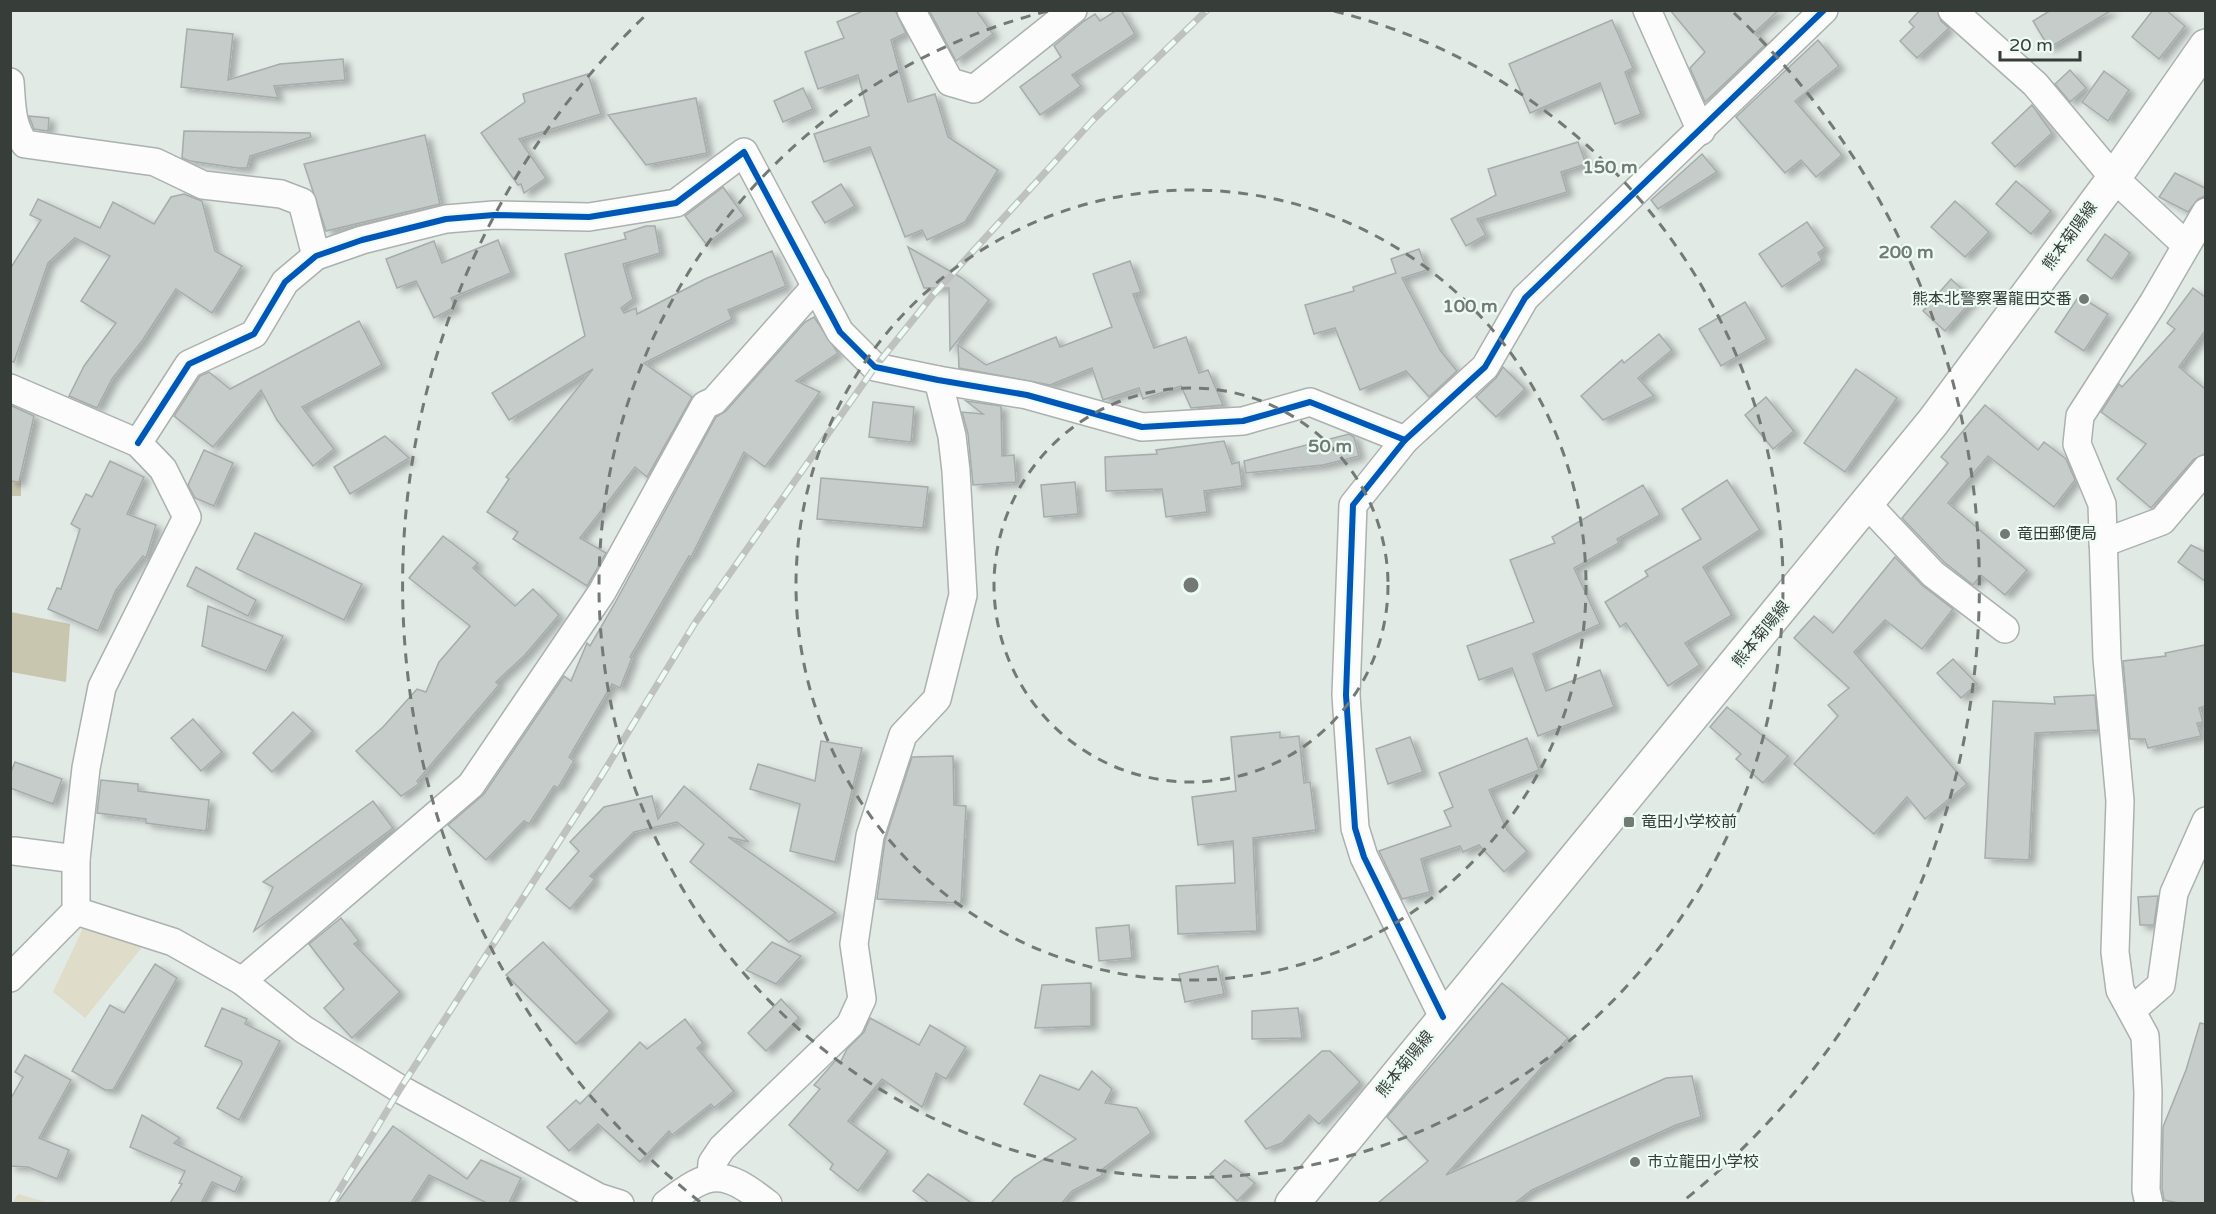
<svg xmlns="http://www.w3.org/2000/svg" width="2216" height="1214" viewBox="0 0 2216 1214" font-family="'Varela Round','Noto Sans JP',sans-serif">
  <defs>
    <filter id="shadow"><feDropShadow dx="6" dy="4" stdDeviation="3" flood-color="#0004"/></filter>
  </defs>
  <rect width="100%" height="100%" fill="#e2eae6"/>
  <g fill="#dfddc9">
    <polygon points="84,926 143,946 85,1018 53,992"/>
    <polygon points="18,1194 50,1203 12,1203"/>
  </g>
  <g fill="#c9c6b0">
    <polygon points="10,469 21,471 21,496 11,496"/>
    <polygon points="11,612 70,624 66,682 11,672"/>
  </g>
  <g fill="#c5ccca" stroke="#a6acab" stroke-width="1.5" filter="url(#shadow)">
    <polygon points="865,10 895,10 906,33 891,40 908,102 935,94 948,137 998,170 965,222 927,240 922,230 905,237 870,147 824,162 814,134 869,116 858,75 818,89 805,52 844,38 837,22"/>
    <polygon points="929,10 976,10 993,34 956,61"/>
    <polygon points="1117,10 1121,10 1135,34 1072,75 1081,86 1040,115 1020,87 1061,57 1054,46 1084,21 1095,14 1100,21"/>
    <polygon points="1670,10 1779,10 1754,33 1766,44 1705,102 1690,68 1705,52"/>
    <polygon points="1920,10 1937,10 1941,21 1949,28 1917,58 1900,41 1914,27 1909,22"/>
    <polygon points="2051,10 2112,10 2049,48 2033,21"/>
    <polygon points="2153,10 2166,10 2185,26 2159,59 2132,37"/>
    <polygon points="1612,20 1633,68 1625,72 1641,114 1615,124 1600,83 1530,113 1509,64"/>
    <polygon points="187,29 233,34 228,80 280,64 343,59 345,80 274,86 278,98 181,87"/>
    <polygon points="1818,40 1839,66 1795,101 1842,155 1816,177 1801,160 1785,173 1736,117"/>
    <polygon points="2070,70 2086,88 2070,102 2055,84"/>
    <polygon points="2104,71 2129,90 2108,121 2082,102"/>
    <polygon points="588,74 601,114 519,139 546,178 524,193 521,184 518,185 481,133 525,102 523,94"/>
    <polygon points="803,88 813,109 783,122 774,101"/>
    <polygon points="696,98 707,153 646,165 608,115"/>
    <polygon points="2032,105 2052,133 2015,167 1992,143"/>
    <polygon points="29,116 49,118 48,131 34,129"/>
    <polygon points="184,131 310,133 311,137 250,156 247,168 238,168 190,161 182,158"/>
    <polygon points="425,135 440,204 326,231 304,164"/>
    <polygon points="1578,142 1586,164 1561,172 1567,192 1477,219 1486,235 1466,246 1451,219 1496,195 1488,169"/>
    <polygon points="1702,154 1717,172 1658,209 1651,200"/>
    <polygon points="2175,173 2205,188 2205,196 2198,199 2188,212 2159,197"/>
    <polygon points="2016,181 2051,211 2031,234 1996,204"/>
    <polygon points="841,184 855,206 825,223 812,202"/>
    <polygon points="723,187 744,216 706,244 685,216"/>
    <polygon points="184,194 202,201 215,251 242,266 212,313 176,289 142,341 112,379 97,408 69,396 84,366 116,323 81,301 110,256 75,238 48,263 14,362 10,361 10,269 41,220 30,215 38,199 100,228 113,202 154,224 171,197"/>
    <polygon points="1955,201 1989,232 1965,257 1931,227"/>
    <polygon points="1807,222 1825,248 1818,253 1822,260 1782,287 1759,254"/>
    <polygon points="646,226 655,226 660,253 623,264 633,299 621,308 624,313 636,308 637,314 705,279 772,251 786,286 728,310 732,319 644,363 692,397 647,477 635,467 580,538 606,553 587,586 513,539 518,532 487,512 509,479 506,477 593,369 509,420 492,393 585,336 565,254 626,239 624,233"/>
    <polygon points="2105,234 2130,253 2112,279 2087,260"/>
    <polygon points="498,240 511,273 451,298 455,307 434,318 416,281 397,288 386,259 434,241 442,263"/>
    <polygon points="908,247 962,278 989,300 950,350 949,288 924,288"/>
    <polygon points="1419,249 1427,270 1402,278 1440,350 1457,371 1429,397 1406,371 1360,390 1335,328 1314,334 1305,305 1354,291 1353,287 1396,273 1391,259"/>
    <polygon points="1130,261 1141,292 1133,294 1154,348 1186,337 1199,373 1208,370 1223,405 1191,408 1181,386 1143,399 1139,388 1103,400 1092,368 1050,385 959,368 958,345 986,365 1056,337 1060,347 1112,327 1093,274"/>
    <polygon points="1951,279 1973,299 1945,331 1923,311"/>
    <polygon points="2193,288 2205,297 2205,331 2179,367 2205,389 2205,454 2194,459 2151,508 2117,479 2146,444 2101,412 2119,384 2122,387 2175,329 2167,323"/>
    <polygon points="2079,296 2108,314 2084,351 2055,332"/>
    <polygon points="1745,302 1767,339 1721,366 1699,329"/>
    <polygon points="814,317 838,353 796,381 820,392 765,467 744,452 691,557 689,556 630,657 632,658 620,688 612,684 569,757 574,761 558,788 554,786 529,824 524,821 486,860 448,825 484,794 564,676 571,681 587,643 590,646 615,603 716,417 726,411 805,322"/>
    <polygon points="359,321 382,365 302,407 334,449 313,466 277,420 261,390 213,447 174,416 200,376 209,372 230,389"/>
    <polygon points="1659,334 1672,350 1638,378 1654,396 1603,420 1581,396 1622,360 1624,363"/>
    <polygon points="1503,367 1525,389 1496,417 1476,397 1496,378"/>
    <polygon points="1856,369 1897,398 1845,472 1804,443"/>
    <polygon points="1766,397 1794,431 1773,449 1745,415"/>
    <polygon points="966,401 1001,406 1002,456 1014,455 1016,482 973,485 968,434 962,412 983,414"/>
    <polygon points="873,402 914,407 911,442 869,437"/>
    <polygon points="10,405 34,416 19,482 10,481"/>
    <polygon points="1985,405 2038,450 2044,442 2066,459 2075,480 2054,507 1988,456 1948,503 2027,570 2005,595 1981,575 1973,585 1944,562 1902,518 1948,463 1941,457"/>
    <polygon points="1349,434 1354,437 1359,456 1323,465 1246,473 1244,461"/>
    <polygon points="385,436 409,458 350,494 334,467"/>
    <polygon points="1224,441 1232,464 1239,462 1242,486 1204,491 1207,512 1166,517 1162,489 1106,491 1105,457 1157,454 1156,450"/>
    <polygon points="204,450 233,463 214,506 195,498 188,485"/>
    <polygon points="110,461 144,477 127,514 156,525 146,558 143,556 116,590 98,631 48,609 57,588 61,589 80,529 71,524 86,494 92,497"/>
    <polygon points="821,478 928,487 923,528 817,519"/>
    <polygon points="1727,480 1760,530 1703,567 1732,615 1685,643 1700,665 1668,686 1626,623 1620,627 1605,602 1648,576 1645,571 1701,539 1682,509"/>
    <polygon points="1075,482 1078,514 1044,517 1041,485"/>
    <polygon points="1643,485 1660,515 1617,539 1619,543 1574,568 1600,624 1533,654 1546,691 1600,670 1614,707 1538,736 1512,668 1479,680 1467,646 1534,622 1510,560 1555,543 1552,537"/>
    <polygon points="255,533 362,584 344,620 237,569"/>
    <polygon points="443,536 478,563 473,568 515,606 533,589 559,615 525,655 496,682 499,685 417,781 419,784 401,796 356,751 383,727 417,689 426,692 439,662 470,626 409,578"/>
    <polygon points="2191,545 2205,552 2205,581 2178,562"/>
    <polygon points="1895,557 1922,585 1953,609 1922,649 1885,620 1854,652 1967,784 1925,819 1907,797 1874,834 1794,764 1838,716 1828,705 1849,688 1794,638 1814,616 1833,633"/>
    <polygon points="196,567 256,600 248,616 187,586"/>
    <polygon points="208,606 283,636 266,671 202,646"/>
    <polygon points="2205,645 2205,706 2199,708 2203,722 2197,723 2201,736 2148,748 2145,739 2130,739 2123,661 2166,656 2165,653"/>
    <polygon points="1953,659 1977,684 1961,698 1937,673"/>
    <polygon points="2095,695 2098,730 2035,733 2029,860 1985,858 1993,701 2055,704 2054,697"/>
    <polygon points="1727,707 1788,756 1763,783 1736,759 1741,754 1710,727"/>
    <polygon points="293,712 313,731 272,772 253,753"/>
    <polygon points="193,719 222,752 201,771 171,738"/>
    <polygon points="1280,732 1280,738 1299,736 1304,783 1310,782 1316,830 1253,838 1257,931 1178,934 1176,886 1235,883 1233,841 1198,845 1192,797 1236,791 1231,737"/>
    <polygon points="1410,737 1423,772 1388,784 1376,749"/>
    <polygon points="1527,738 1539,770 1489,790 1507,830 1527,851 1504,872 1479,845 1463,852 1460,846 1421,859 1430,892 1402,899 1379,851 1451,826 1444,811 1453,807 1439,773"/>
    <polygon points="821,741 862,748 835,862 790,851 800,804 750,789 758,764 815,781"/>
    <polygon points="953,756 954,805 966,806 961,903 877,899 885,840 912,757"/>
    <polygon points="15,762 62,779 53,804 10,788 10,774"/>
    <polygon points="101,780 138,784 138,791 209,800 206,831 146,823 146,819 97,813"/>
    <polygon points="684,786 749,842 728,837 836,913 789,942 690,862 704,844 677,822 634,832 590,876 595,879 570,909 546,889 579,851 570,842 604,807 652,796 658,819"/>
    <polygon points="373,801 393,828 254,931 273,887 263,882"/>
    <polygon points="2158,896 2154,925 2140,925 2138,897"/>
    <polygon points="341,918 359,941 354,944 400,992 352,1038 324,1008 344,989 309,944"/>
    <polygon points="1129,925 1132,958 1099,961 1096,928"/>
    <polygon points="543,942 610,1011 576,1044 506,975"/>
    <polygon points="772,942 801,956 776,984 746,970"/>
    <polygon points="155,964 177,978 113,1090 105,1090 72,1071 110,1005 124,1013"/>
    <polygon points="1218,966 1224,994 1185,1002 1179,974"/>
    <polygon points="1091,983 1091,1026 1035,1028 1042,985"/>
    <polygon points="1502,983 1568,1038 1446,1175 1666,1078 1692,1076 1701,1117 1676,1125 1532,1190 1515,1203 1378,1203 1428,1161 1387,1117"/>
    <polygon points="781,999 799,1018 766,1051 748,1033"/>
    <polygon points="222,1008 247,1019 245,1024 280,1041 239,1120 217,1108 242,1064 241,1061 205,1046"/>
    <polygon points="1298,1008 1302,1038 1252,1039 1252,1011"/>
    <polygon points="870,1018 919,1045 930,1025 966,1047 946,1079 936,1073 922,1107 882,1079 848,1121 888,1151 858,1191 830,1169 833,1164 789,1125 820,1089 814,1085 836,1060 840,1063 847,1049 864,1032"/>
    <polygon points="685,1019 703,1043 697,1048 734,1091 714,1108 711,1104 672,1135 669,1131 640,1162 598,1124 569,1151 547,1127 576,1100 580,1104 640,1042 647,1049"/>
    <polygon points="2200,1023 2205,1024 2205,1203 2179,1203 2164,1200 2162,1188 2163,1127 2186,1070"/>
    <polygon points="1322,1051 1330,1051 1360,1082 1319,1124 1309,1115 1282,1143 1266,1149 1245,1121"/>
    <polygon points="25,1055 71,1080 39,1138 69,1150 57,1179 28,1167 10,1166 10,1100 23,1077 15,1072"/>
    <polygon points="1092,1071 1112,1089 1105,1103 1137,1108 1151,1133 1100,1171 1103,1175 1072,1191 1062,1203 991,1203 1014,1178 1076,1139 1024,1104 1040,1075 1079,1090"/>
    <polygon points="142,1115 180,1138 174,1143 242,1177 235,1192 212,1182 201,1203 170,1203 182,1184 179,1183 185,1171 130,1147"/>
    <polygon points="393,1126 467,1179 481,1160 521,1178 509,1203 487,1203 429,1175 411,1203 337,1203"/>
    <polygon points="1225,1160 1255,1183 1237,1201 1210,1174"/>
    <polygon points="928,1174 972,1203 929,1203 913,1191"/>
  </g>
  <g fill="none" stroke-linecap="round" stroke-linejoin="round">
    <g stroke="#abb1ae" stroke-width="30">
      <g id="minor">
        <polyline points="911,10 950,82 974,89 1073,10"/>
        <polyline points="1647,10 1701,131"/>
        <polyline points="1952,10 2035,84 2114,178 2186,245"/>
        <path d="M10,82C12,106 11,125 25,144L155,162L203,185L281,194L302,202L316,256"/>
        <polyline points="10,388 138,443 163,469 187,517 102,687 86,768 76,859 76,911 10,978"/>
        <polyline points="138,443 189,364 254,334 285,282 316,256 362,240 446,219 494,215 589,217 676,203 744,152 840,332 875,367 938,380 1027,395 1142,427 1243,421 1310,402 1405,440"/>
        <polyline points="1867,504 1933,574 2005,629"/>
        <polyline points="2103,543 2162,521 2206,469"/>
        <polyline points="14,851 76,859"/>
        <polyline points="76,911 173,942 242,981 303,1029 400,1089 598,1197 620,1204"/>
        <polyline points="242,981 471,785 602,592 705,405 714,401 816,286"/>
        <polyline points="2132,1010 2161,985 2174,893 2206,821"/>
        <polyline points="1443,1017 1364,857 1355,828 1346,695 1353,505 1405,440 1485,367 1525,298 1824,10"/>
        <polyline points="711,1177 712,1163 722,1148 850,1025 862,999 854,944 870,836 903,735 937,699 963,595 956,471 952,436 938,380"/>
        <path d="M666,1204C710,1170 722,1168 768,1204"/>
        <polyline points="2149,1204 2146,1190 2148,1093 2145,1036 2120,990 2115,952 2120,801 2107,658 2102,504 2077,444 2080,416 2153,303 2206,212"/>
      </g>
    </g>
    <g stroke="#abb1ae" stroke-width="36">
      <polyline id="major" points="1292,1204 1933,422 2114,178 2206,46"/>
    </g>
    <use href="#minor" stroke="#fbfcfb" stroke-width="27"/>
    <use href="#major" stroke="#fbfcfb" stroke-width="33"/>
    <g stroke="#bfc1c0" stroke-width="7">
      <polyline id="rail" points="331,1204 400,1089 600,778 695,623 875,367 933,295 1093,120 1207,10"/>
    </g>
    <use href="#rail" stroke="#ecfbf3" stroke-width="4.5" stroke-dasharray="14" stroke-linecap="butt"/>
    <g stroke="#ecfbf3" stroke-width="10">
      <g id="cycleway">
        <polyline points="138,443 189,364 254,334 285,282 316,256 362,240 446,219 494,215 589,217 676,203 744,152 840,332 875,367 938,380 1027,395 1142,427 1243,421 1310,402 1405,440"/>
        <polyline points="1443,1017 1364,857 1355,828 1346,695 1353,505 1405,440 1485,367 1525,298 1824,10"/>
      </g>
    </g>
    <use href="#cycleway" stroke="#0057b8" stroke-width="6"/>
  </g>
  <g fill="none" stroke="#737a76" stroke-width="3" stroke-dasharray="10 8">
    <circle cx="1191" cy="585" r="197"/>
    <circle cx="1191" cy="585" r="395"/>
    <path d="M1334 11A592 592 0 1 1 1048 11"/>
    <path d="M700 1202A789 789 0 0 1 648 13M1734 13A789 789 0 0 1 1682 1202"/>
  </g>
  <g fill="#737a76" stroke="#ecfbf3" stroke-width="2">
    <circle cx="2084" cy="299" r="6"/>
    <circle cx="2005" cy="534" r="6"/>
    <rect x="1623" y="816" width="12" height="12" rx="3"/>
    <circle cx="1635" cy="1162" r="6"/>
  </g>
  <g text-anchor="middle" dominant-baseline="central" stroke-width="4.5" stroke-linejoin="round" paint-order="stroke">
    <g font-size="16" fill="#373d39" stroke="#ecfbf3">
      <text transform="translate(2070 236) rotate(-54)">熊本菊陽線</text>
      <text transform="translate(1761 634) rotate(-51)">熊本菊陽線</text>
      <text transform="translate(1405 1064) rotate(-51)">熊本菊陽線</text>
    </g>
    <g font-size="16" fill="#373d39" stroke="#ecfbf3" text-anchor="start">
      <text x="2072" y="299" text-anchor="end">熊本北警察署龍田交番</text>
      <text x="2017" y="534">竜田郵便局</text>
      <text x="1641" y="822">竜田小学校前</text>
      <text x="1647" y="1162">市立龍田小学校</text>
    </g>
  </g>
  <circle cx="1191" cy="585" r="9" fill="#737a76" stroke="#ecfbf3" stroke-width="3"/>
  <g font-size="18" text-anchor="middle" font-weight="bold" fill="#737a76" stroke="#ecfbf3" stroke-width="4.5" stroke-linejoin="round" paint-order="stroke">
    <text x="1610" y="173">150 m</text>
    <text x="1906" y="258">200 m</text>
    <text x="1470" y="312">100 m</text>
    <text x="1330" y="452">50 m</text>
  </g>
  <rect width="2216" height="1214" fill="none" stroke="#373d39" stroke-width="24"/>
  <path d="M2000 51v9h80v-9" fill="none" stroke="#373d39" stroke-width="3"/>
  <text x="2009" y="51" font-size="18" fill="#373d39" stroke="#ecfbf3" stroke-width="4.5" paint-order="stroke">20 m</text>
</svg>
